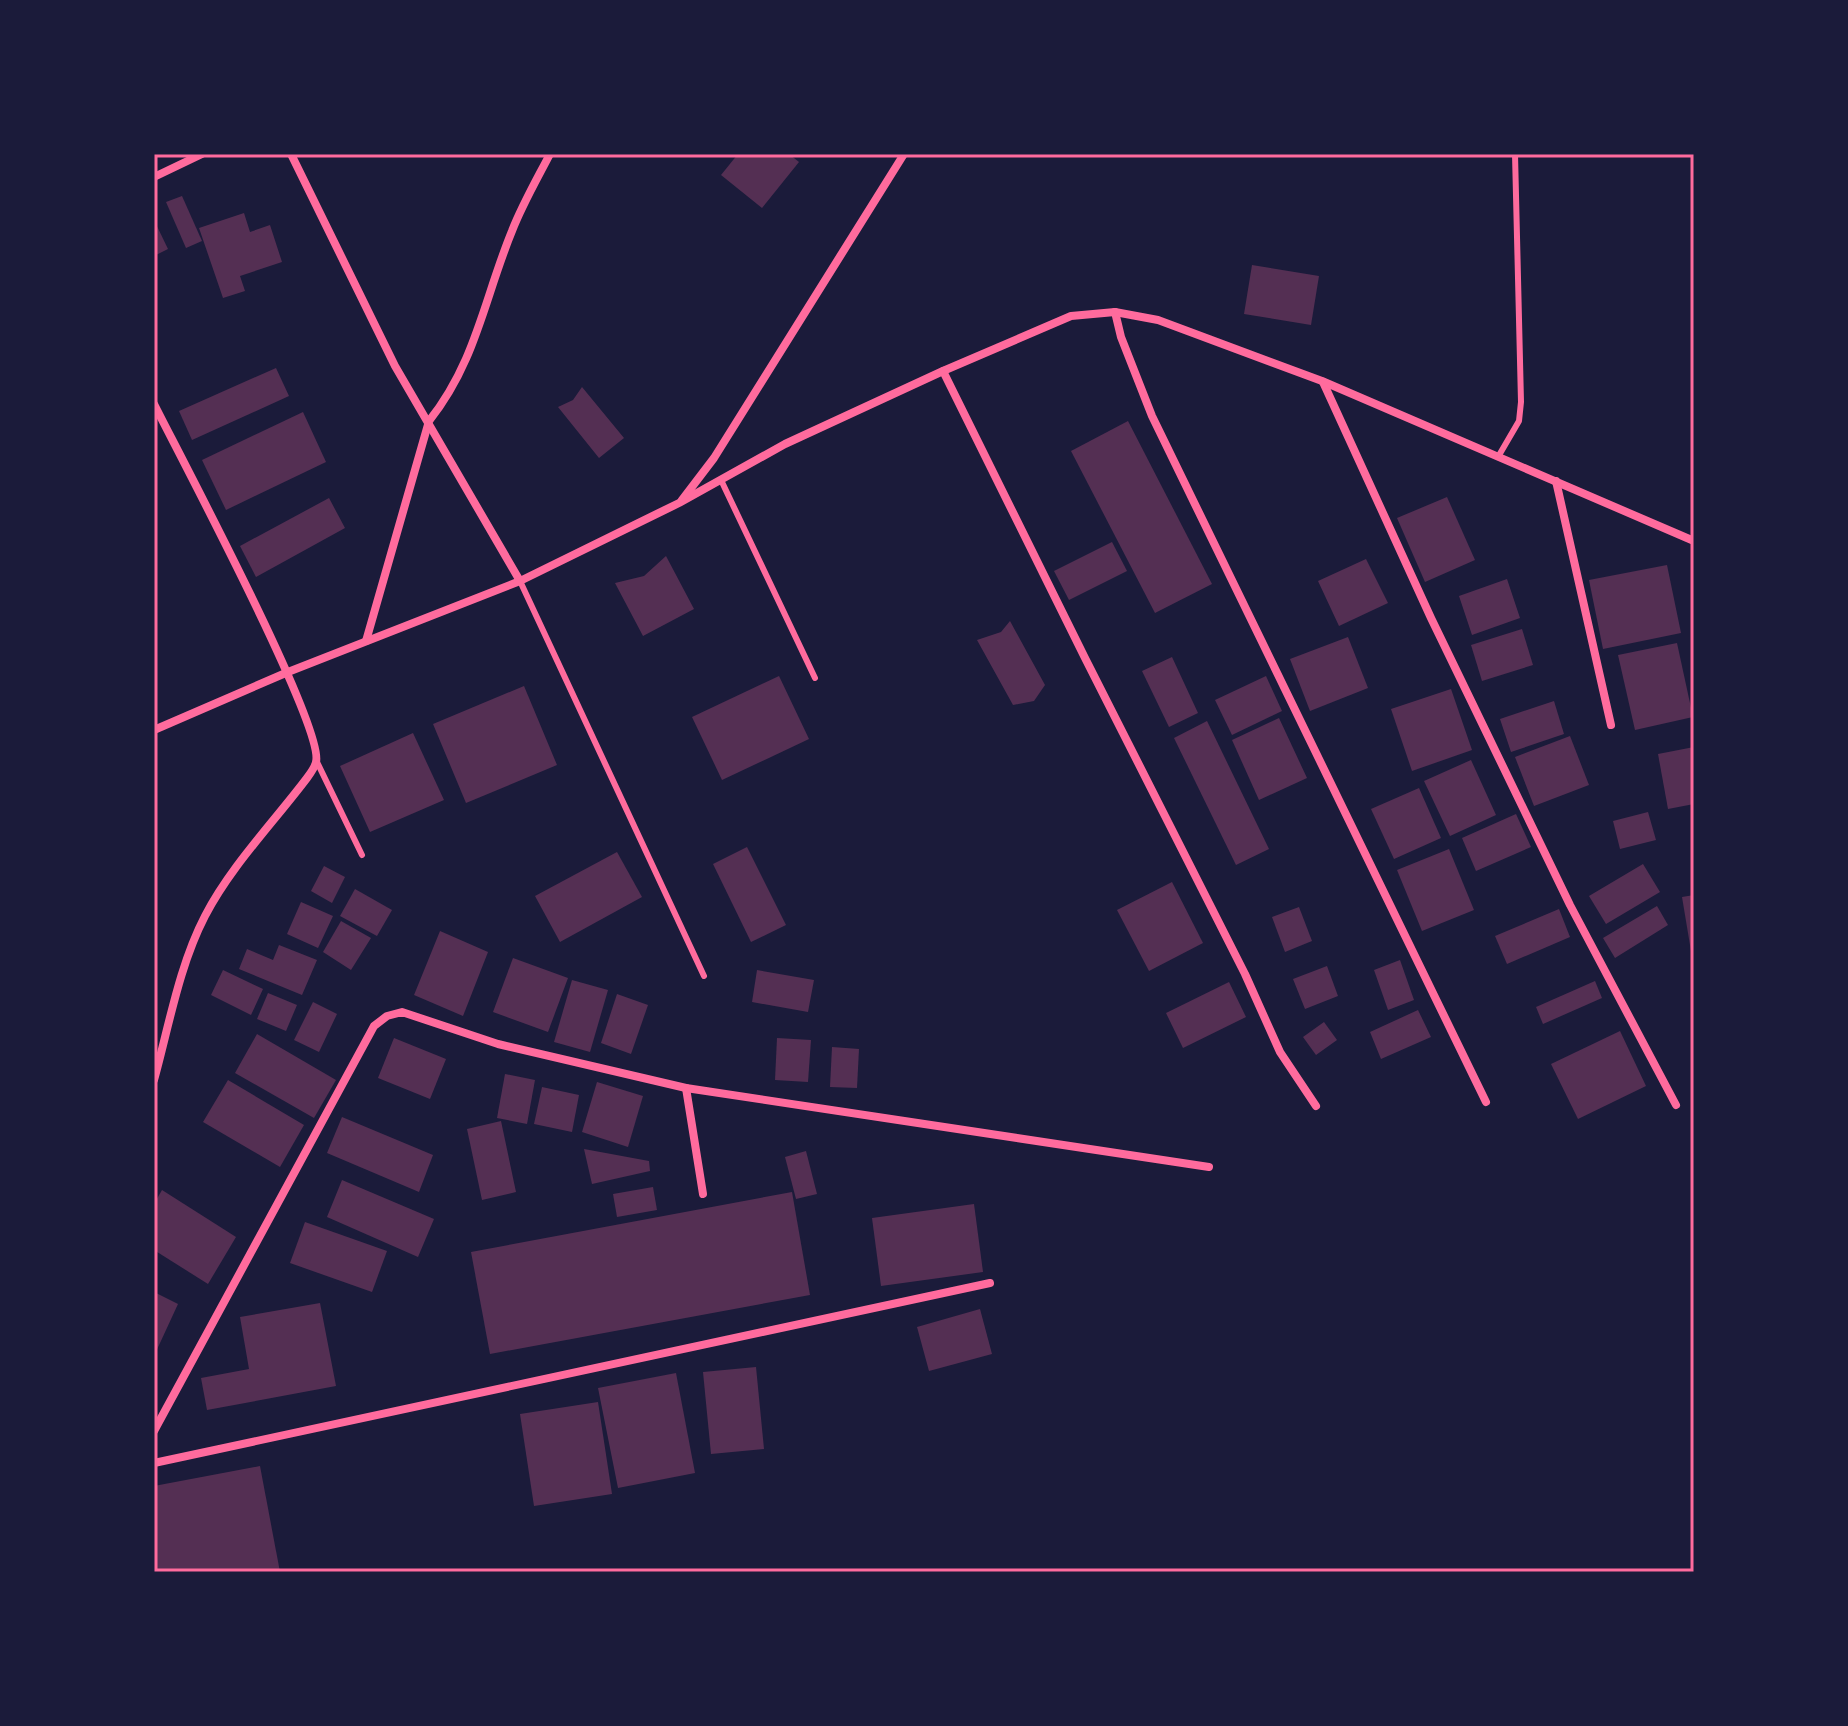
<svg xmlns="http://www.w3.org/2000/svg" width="1848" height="1726" viewBox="0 0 1848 1726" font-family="'Asap Condensed',sans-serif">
  <rect width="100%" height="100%" fill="#1b1b3a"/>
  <g fill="#542f53">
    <polygon points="738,154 789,154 799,162 762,208 721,175"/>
    <polygon points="182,196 202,241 186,248 166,202"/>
    <polygon points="244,213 250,232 270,225 282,262 240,276 245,291 223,298 199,228"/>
    <polygon points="154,220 168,249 154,256"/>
    <polygon points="1252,265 1319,276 1311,325 1244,314"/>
    <polygon points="276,368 289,396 192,440 179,411"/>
    <polygon points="582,387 624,438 599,458 558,407 573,400"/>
    <polygon points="303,412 326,462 226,510 202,460"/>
    <polygon points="1128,421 1212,584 1155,613 1071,451"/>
    <polygon points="1447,497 1475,560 1425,582 1397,518"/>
    <polygon points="329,498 345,528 256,577 240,546"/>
    <polygon points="1112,542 1127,571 1069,600 1054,571"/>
    <polygon points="666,556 694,609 643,636 615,583 644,576"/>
    <polygon points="1366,559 1388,603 1339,626 1318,581"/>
    <polygon points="1667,565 1681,633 1603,649 1589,580"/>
    <polygon points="1507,579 1520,618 1472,635 1459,596"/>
    <polygon points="1010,621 1045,685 1034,701 1013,705 977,640 1001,632"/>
    <polygon points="1522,629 1533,665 1482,681 1471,645"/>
    <polygon points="1348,637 1368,688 1310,711 1290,659"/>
    <polygon points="1677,643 1693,717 1635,730 1618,655"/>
    <polygon points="1172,657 1198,713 1169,727 1142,671"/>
    <polygon points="779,676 809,739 722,780 692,717"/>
    <polygon points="1266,676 1282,711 1232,735 1215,700"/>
    <polygon points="524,686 557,765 466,803 433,724"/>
    <polygon points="1451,689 1472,750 1412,771 1391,709"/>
    <polygon points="1554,701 1564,734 1511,752 1500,719"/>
    <polygon points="1279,718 1307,778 1259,800 1232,740"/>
    <polygon points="1207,721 1269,849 1236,865 1174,738"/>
    <polygon points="413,733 444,800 370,832 340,766"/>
    <polygon points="1570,736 1589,785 1534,806 1515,757"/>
    <polygon points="1694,747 1694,804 1668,809 1658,754"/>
    <polygon points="1471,760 1496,815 1450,836 1424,781"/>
    <polygon points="1419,788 1441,838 1394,859 1371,809"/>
    <polygon points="1648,812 1656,840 1620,849 1613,821"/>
    <polygon points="1516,814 1531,847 1476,871 1462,838"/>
    <polygon points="747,847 786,925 751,942 713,864"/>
    <polygon points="1449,849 1474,910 1422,931 1397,870"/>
    <polygon points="617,852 642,897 560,942 535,896"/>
    <polygon points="1643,864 1660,892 1606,924 1589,896"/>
    <polygon points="324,866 345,877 332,903 311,891"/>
    <polygon points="1172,882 1203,943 1149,971 1117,910"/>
    <polygon points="355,889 392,910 377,936 340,916"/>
    <polygon points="1694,895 1694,957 1692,957 1682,897"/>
    <polygon points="301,902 333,916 318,948 287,934"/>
    <polygon points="1657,906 1668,925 1615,958 1603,938"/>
    <polygon points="1299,907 1312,941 1285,952 1272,917"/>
    <polygon points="1559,909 1570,937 1507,964 1495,936"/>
    <polygon points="341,921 371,938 351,970 323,952"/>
    <polygon points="440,931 488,952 463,1016 414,995"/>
    <polygon points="279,945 317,960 302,995 239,969 247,949 273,960"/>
    <polygon points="513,958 568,978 548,1032 493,1012"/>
    <polygon points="1400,960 1414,1000 1388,1010 1374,970"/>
    <polygon points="1327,966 1338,996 1305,1009 1293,979"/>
    <polygon points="223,970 263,989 251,1015 211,995"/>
    <polygon points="757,970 814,980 808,1012 752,1002"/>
    <polygon points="572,980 608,990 590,1052 554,1042"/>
    <polygon points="1595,981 1602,998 1543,1024 1536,1007"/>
    <polygon points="1229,982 1246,1017 1183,1048 1166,1013"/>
    <polygon points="268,993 297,1005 286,1031 257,1019"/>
    <polygon points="617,994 648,1005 631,1054 601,1043"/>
    <polygon points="313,1002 337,1014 319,1052 294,1040"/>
    <polygon points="1418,1010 1431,1037 1381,1059 1370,1032"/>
    <polygon points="1324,1022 1337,1040 1316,1055 1303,1037"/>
    <polygon points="1620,1031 1646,1086 1578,1119 1551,1064"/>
    <polygon points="257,1034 336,1080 314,1118 235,1073"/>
    <polygon points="394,1038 446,1059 430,1099 378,1078"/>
    <polygon points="777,1038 811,1040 808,1082 775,1080"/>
    <polygon points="832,1047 859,1049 857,1088 830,1087"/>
    <polygon points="505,1074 535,1080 527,1124 497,1118"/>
    <polygon points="228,1080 304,1125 280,1167 203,1122"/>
    <polygon points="597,1082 643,1096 628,1147 582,1132"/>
    <polygon points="542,1087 579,1095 572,1132 534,1124"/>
    <polygon points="342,1117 433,1155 419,1192 327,1153"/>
    <polygon points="501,1121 516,1192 482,1200 467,1129"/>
    <polygon points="584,1149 649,1161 650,1171 592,1184"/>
    <polygon points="806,1151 817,1194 796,1199 785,1157"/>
    <polygon points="342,1180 434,1219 418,1257 327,1217"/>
    <polygon points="653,1187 657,1210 617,1217 613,1194"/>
    <polygon points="162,1190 236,1237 208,1284 154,1250 154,1204"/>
    <polygon points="792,1192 810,1295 490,1354 471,1252"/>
    <polygon points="974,1204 983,1272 881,1286 872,1218"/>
    <polygon points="305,1222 387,1251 372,1292 290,1263"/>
    <polygon points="154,1292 178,1304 154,1356"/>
    <polygon points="320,1303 336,1386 207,1410 201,1378 249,1369 240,1317"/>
    <polygon points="980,1309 992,1354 929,1371 917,1327"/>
    <polygon points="756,1367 764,1449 711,1454 703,1372"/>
    <polygon points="676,1373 695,1473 618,1488 598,1388"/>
    <polygon points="598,1402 612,1494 534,1506 520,1414"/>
    <polygon points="260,1466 280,1572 154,1572 154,1486"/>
  </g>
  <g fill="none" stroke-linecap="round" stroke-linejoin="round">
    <g stroke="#ff6b9d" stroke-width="6">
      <polyline points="1498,457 1519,421 1521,402 1515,154"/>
      <polyline points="721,480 815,678"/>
      <polyline points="520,581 704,976"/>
      <polyline points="317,762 362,855"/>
    </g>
    <g stroke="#ff6b9d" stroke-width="8">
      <polyline points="291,154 395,366 520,581"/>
      <polyline points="154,177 202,154"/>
      <polyline points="1115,312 1121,337 1152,416 1486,1102"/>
      <polyline points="943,371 1085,658 1245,974 1280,1052 1316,1106"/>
      <polyline points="1323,382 1431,618 1570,905 1676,1105"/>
      <path d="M154,404C179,454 325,728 316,762C315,767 310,774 307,778C273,823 231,866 205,916C179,966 169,1026 154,1080"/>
      <polyline points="1556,481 1611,725"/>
      <polyline points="682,500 714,458 904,154"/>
      <path d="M366,641L429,421C476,362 484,299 512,231C522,205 537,179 550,154"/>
      <polyline points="154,730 288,672 520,581 679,503 785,444 943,371 1071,316 1115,312 1158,320 1322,381 1694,541"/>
      <polyline points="686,1088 703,1194"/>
      <polyline points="154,1431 374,1026 387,1016 402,1012 498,1044 686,1088 1209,1167"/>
      <polyline points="154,1463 990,1283"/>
    </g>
  </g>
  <rect width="1848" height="1726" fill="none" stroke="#1b1b3a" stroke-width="312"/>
  <rect x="156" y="156" width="1536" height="1414" fill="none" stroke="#ff6b9d" stroke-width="3"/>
</svg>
